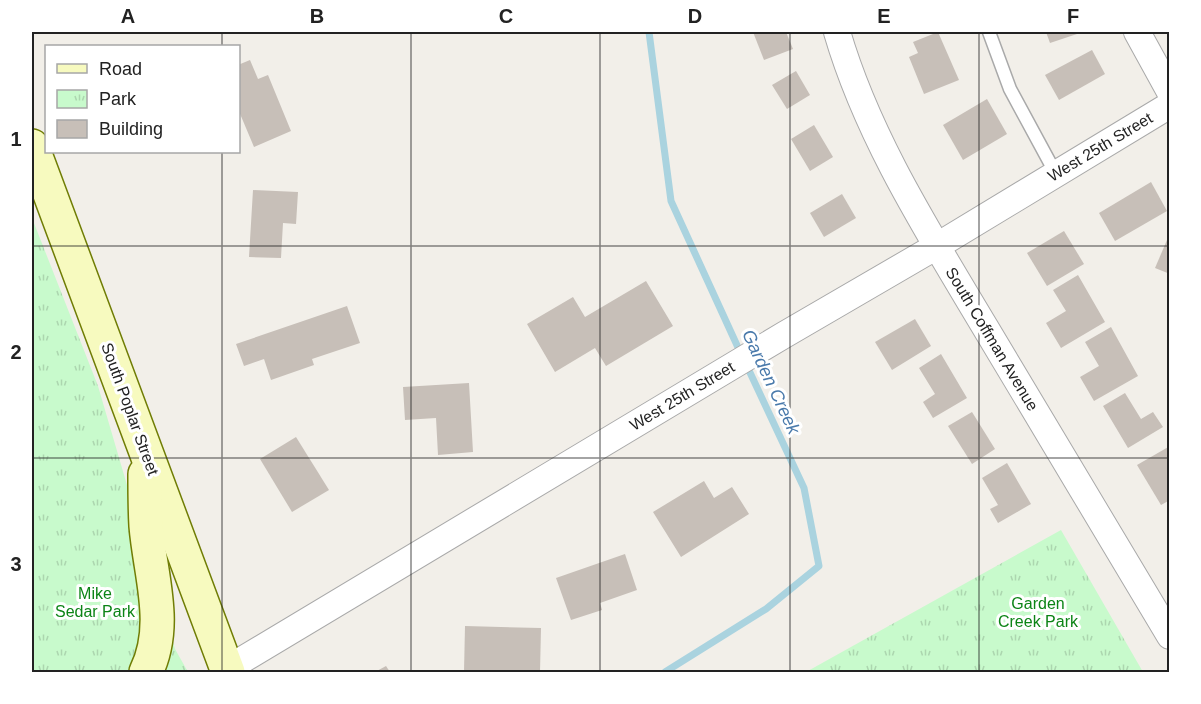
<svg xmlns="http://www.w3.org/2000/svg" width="1201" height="704" viewBox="0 0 1201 704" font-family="Arial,sans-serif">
  <defs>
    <pattern id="park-tufts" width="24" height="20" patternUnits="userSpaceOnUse" patternTransform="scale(1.5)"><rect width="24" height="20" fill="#c8facc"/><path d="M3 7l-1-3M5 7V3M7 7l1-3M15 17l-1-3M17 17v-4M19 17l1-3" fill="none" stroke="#acd6af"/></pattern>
  </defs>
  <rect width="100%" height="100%" fill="#f2efe9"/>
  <g fill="url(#park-tufts)">
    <polygon points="32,218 98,386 175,649 188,672 32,672"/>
    <polygon points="1061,530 1143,672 806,672"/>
  </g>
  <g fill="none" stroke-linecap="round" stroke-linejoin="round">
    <g stroke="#aad3df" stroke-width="7">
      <polyline points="649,32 671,201 741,354"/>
      <polyline points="665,672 766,609 819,566 804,488 746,364"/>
    </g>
  </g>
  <g fill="#c7bfb8">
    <polygon points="753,32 786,32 793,49 764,60"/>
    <polygon points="938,32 959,80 924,94 909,57 918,53 913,42"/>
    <polygon points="1046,32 1083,32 1050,43"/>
    <polygon points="1092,50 1105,74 1059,100 1045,75"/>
    <polygon points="250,60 258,79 268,75 291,131 254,147 238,109 238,65"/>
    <polygon points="796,71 810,95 787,109 772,85"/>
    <polygon points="987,99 1007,134 963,160 943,125"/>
    <polygon points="814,125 833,157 810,171 791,139"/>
    <polygon points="1151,182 1167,211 1115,241 1099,213"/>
    <polygon points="253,190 298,192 296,224 283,223 281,258 249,257"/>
    <polygon points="842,194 856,218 824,237 810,213"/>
    <polygon points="1064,231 1084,264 1047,286 1027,253"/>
    <polygon points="1167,240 1170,241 1170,274 1155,268"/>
    <polygon points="1078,275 1105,322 1061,348 1046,323 1066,311 1053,290"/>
    <polygon points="646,281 673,326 606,366 595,348 555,372 527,324 573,297 585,317"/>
    <polygon points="347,306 360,343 312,359 314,365 271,380 264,359 244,366 236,344"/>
    <polygon points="915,319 931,346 892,370 875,342"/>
    <polygon points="1111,327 1138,376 1094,401 1080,377 1099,366 1085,342"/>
    <polygon points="941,354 967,398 933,418 923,402 935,394 919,368"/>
    <polygon points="469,383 473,452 438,455 436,418 405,420 403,387"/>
    <polygon points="1125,393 1141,419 1153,412 1163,427 1128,448 1103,406"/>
    <polygon points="972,412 995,449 972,464 948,426"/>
    <polygon points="296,437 329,490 292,512 260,459"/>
    <polygon points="1170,446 1170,500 1161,505 1137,465"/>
    <polygon points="1007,463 1031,504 998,523 990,509 998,505 982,478"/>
    <polygon points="704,481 714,498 732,487 749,514 681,557 653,512"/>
    <polygon points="625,554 637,590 600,603 602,610 571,620 556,578"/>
    <polygon points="465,626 541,628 540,672 464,672"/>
    <polygon points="386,666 390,672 375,672"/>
  </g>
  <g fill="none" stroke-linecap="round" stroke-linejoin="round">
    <g stroke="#a9a9a9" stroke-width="15">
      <polyline id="lane" points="989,32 1010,89 1056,174"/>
    </g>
    <g stroke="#a9a9a9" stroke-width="28">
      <g id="street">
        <path d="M837,32C868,138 929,233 985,327C1047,430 1108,533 1170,636"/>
        <polyline points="1137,32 1170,92"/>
        <polyline points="227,669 784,335 937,246 1170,105"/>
      </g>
    </g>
    <g stroke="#707d05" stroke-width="36">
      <g id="secondary">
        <polyline points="32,146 228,672"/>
        <path d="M145,474C145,491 145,509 146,526C150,575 169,625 146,672"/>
      </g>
    </g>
    <use href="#lane" stroke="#fff" stroke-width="12"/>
    <use href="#street" stroke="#fff" stroke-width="26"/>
    <use href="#secondary" stroke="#f7fabf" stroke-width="33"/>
  </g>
  <path fill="none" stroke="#222" stroke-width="1.5" stroke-opacity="0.55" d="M222,32V46M411,32V672M600,32V672M790,32V672M979,32V672M222,152V672M32,246H1170M32,458H1170"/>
  <g text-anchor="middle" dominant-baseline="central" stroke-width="6" stroke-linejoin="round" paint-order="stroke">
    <g font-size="16" fill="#222" stroke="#fff">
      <text transform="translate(1100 147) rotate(-31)">West 25th Street</text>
      <text transform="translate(992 339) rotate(59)">South Coffman Avenue</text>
      <text transform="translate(682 396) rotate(-31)">West 25th Street</text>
      <text transform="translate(130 409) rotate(70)">South Poplar Street</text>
    </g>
    <g font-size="16" fill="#0c8416" stroke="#fff">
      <text x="95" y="593">Mike<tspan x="95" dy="18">Sedar Park</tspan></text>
      <text x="1038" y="603">Garden<tspan x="1038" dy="18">Creek Park</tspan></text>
    </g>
    <g font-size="18" font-style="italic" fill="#4a7aab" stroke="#fff">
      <text transform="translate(771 382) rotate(65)">Garden Creek</text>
    </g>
  </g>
  <rect width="1201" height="704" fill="none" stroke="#ffffff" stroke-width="66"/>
  <rect x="45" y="45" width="195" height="108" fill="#ffffff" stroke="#a7a7a7" stroke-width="1.5"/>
  <rect x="57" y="64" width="30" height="9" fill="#f7fabf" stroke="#a7a7a7" stroke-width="1.5"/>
  <text x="99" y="75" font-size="18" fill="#222222">Road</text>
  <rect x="57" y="90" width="30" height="18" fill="url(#park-tufts)" stroke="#a7a7a7" stroke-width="1.5"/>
  <text x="99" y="105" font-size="18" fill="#222222">Park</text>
  <rect x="57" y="120" width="30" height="18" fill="#c7bfb8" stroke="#a7a7a7" stroke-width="1.5"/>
  <text x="99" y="135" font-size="18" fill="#222222">Building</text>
  <rect x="33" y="33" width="1135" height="638" fill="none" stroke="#222" stroke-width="2"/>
  <g font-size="20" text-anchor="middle" font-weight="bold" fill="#222">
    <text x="128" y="23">A</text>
    <text x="317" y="23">B</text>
    <text x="506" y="23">C</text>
    <text x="695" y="23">D</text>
    <text x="884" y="23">E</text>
    <text x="1073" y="23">F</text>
    <text x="16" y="146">1</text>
    <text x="16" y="359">2</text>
    <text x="16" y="571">3</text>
  </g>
</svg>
